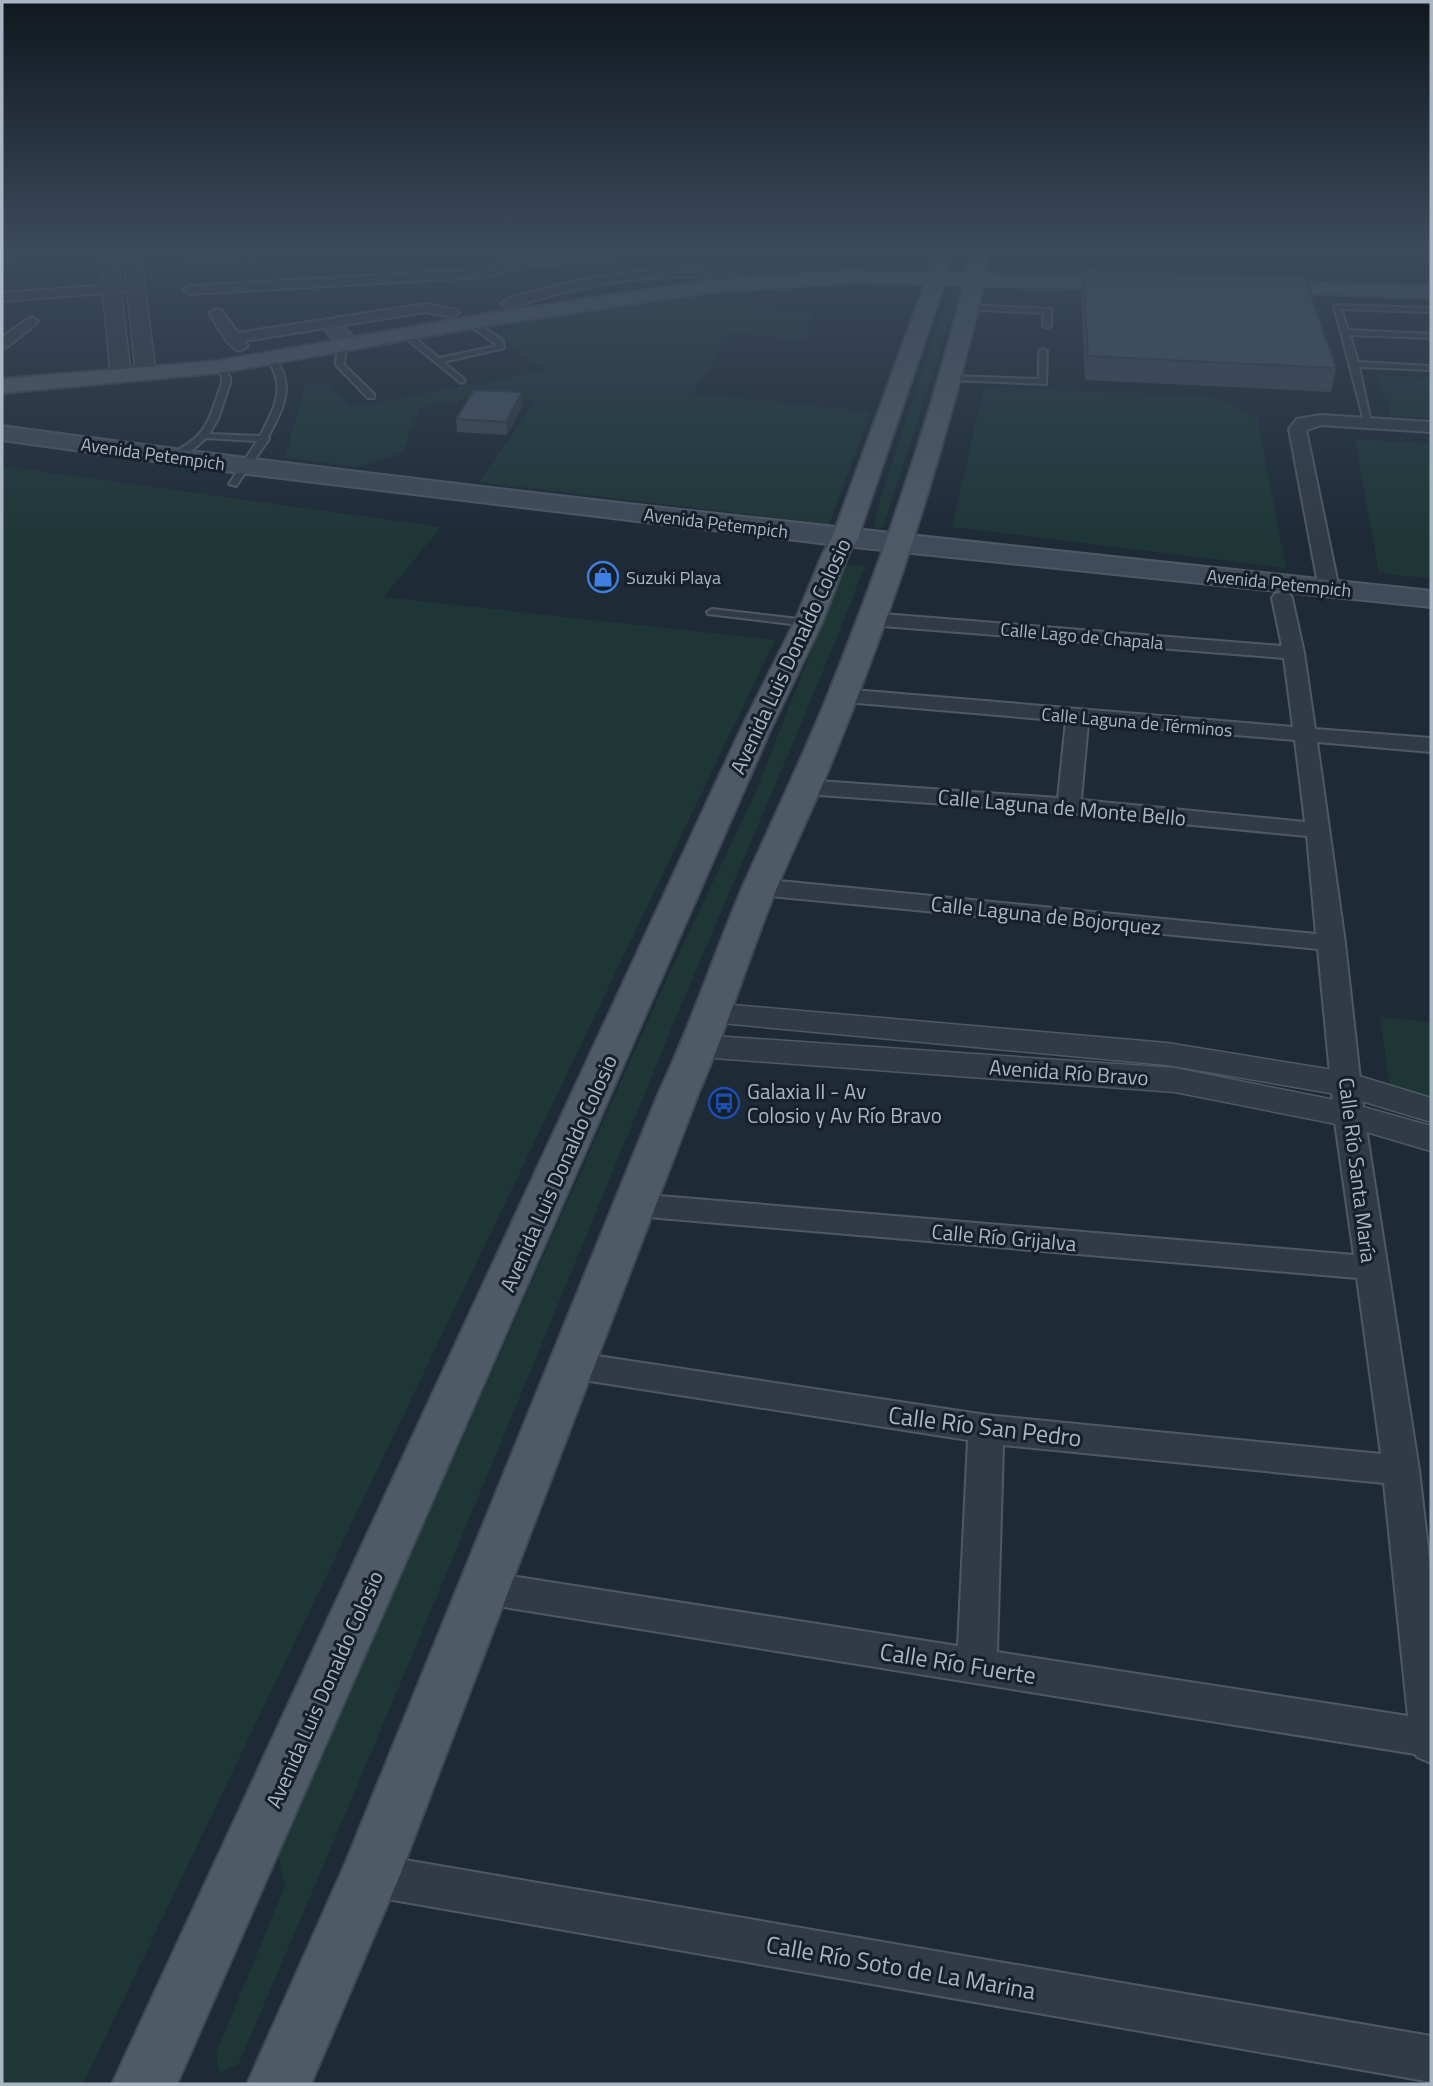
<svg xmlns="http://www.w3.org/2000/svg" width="1433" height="2086" viewBox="0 0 1433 2086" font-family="'Titillium Web',sans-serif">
  <rect width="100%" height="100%" fill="#1e2a36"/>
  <g fill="#1f3637">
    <polygon points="952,281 961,281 961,285 883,528 873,527 882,494"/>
    <polygon points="692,295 813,314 804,340 732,333 693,393 871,412 829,524 479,482 536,401 473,398 420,408 402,453 359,467 285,458 305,385 325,382 351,407 545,371 497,335 521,322"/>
    <polygon points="1376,376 1431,378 1431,418 1392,416"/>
    <polygon points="984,387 1218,397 1257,418 1286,568 952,527"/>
    <polygon points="1355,439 1431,444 1431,579 1379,573"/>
    <polygon points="2,466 441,527 384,597 775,640 83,2084 2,2084"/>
    <path d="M846,564L865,566C805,721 737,872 673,1025C530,1373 387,1720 238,2065L219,2072L216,2053L285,1886L278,1854L662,989L753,798Z"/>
    <polygon points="1380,1017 1431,1022 1431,1099 1390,1088"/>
  </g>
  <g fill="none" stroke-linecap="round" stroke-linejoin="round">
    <g stroke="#4e5964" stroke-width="4">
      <g id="service">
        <polygon points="919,250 929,250 944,257 939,258"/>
        <polygon points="967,305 1051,309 1051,326 1047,328 1043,326 1044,313 964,309 963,307"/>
        <polygon points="1334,305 1431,308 1431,312 1341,309 1348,330 1431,334 1431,338 1350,335 1358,362 1431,366 1431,370 1359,367 1372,427 1365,425"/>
        <polygon points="469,321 475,321 503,341 504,348 443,362 464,379 465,381 461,383 402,335 409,333 439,358 496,346 496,344 469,325"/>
        <polygon points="345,343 352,345 345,353 344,365 374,394 374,398 368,398 336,365 337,353"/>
        <polygon points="1043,349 1047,351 1046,384 951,380 947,378 951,376 1039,379 1039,351"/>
        <path d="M267,357H273C297,383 283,410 268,437L269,439L236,486L229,484L257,441L206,438C196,448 182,459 168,459V455C208,436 208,422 222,383V377L214,367L218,365L230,377V383L218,419L209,434L260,436C274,410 288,385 266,359Z"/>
        <polygon points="712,609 808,620 813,623 808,626 708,614 707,612"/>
      </g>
    </g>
    <g stroke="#4e5964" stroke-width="4">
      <g id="minor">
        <polygon points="8,250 24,250 2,265 2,255"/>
        <polygon points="220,250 314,250 307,254 189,260 182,256 189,252"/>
        <polygon points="608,250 658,250 651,254 516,268 486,277 190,294 183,290 190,286 485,269 515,260"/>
        <path d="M700,268L729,270L736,274L729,278C674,274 620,278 566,292C546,296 527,303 508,308L501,304C509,296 525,294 535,291C590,276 644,268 700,268Z"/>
        <polygon points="135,283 142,287 140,290 2,301 2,293"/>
        <path d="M425,304L457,310L459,313L452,317L425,312L244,341L248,346L240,351C226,346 217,325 209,313L216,309L221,310L238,333Z"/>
        <polygon points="31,317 38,321 36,324 7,347 2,349 2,337"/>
        <polygon points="1321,415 1431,422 1431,432 1321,425 1306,430 1339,589 1336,593 1322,593 1319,589 1289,429 1297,419"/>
        <path d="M1282,592L1289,594L1292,598L1304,653L1315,729L1431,738V752L1317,742L1345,943L1364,1115L1419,1470L1431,1574V1763L1417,1757L1415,1754L485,1604L472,1599L466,1588L472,1577L485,1572L958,1646L968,1440L571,1378L559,1374L554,1365L559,1356L571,1352L986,1415L1381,1454L1357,1278L636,1216L625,1213L621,1205L625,1197L636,1194L1354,1255L1334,1115L1318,949L760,895L751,892L747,887L751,882L760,879L1316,934L1307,836L1069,813L805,794L797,792L793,787L797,782L805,780L1058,798L1066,721L834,701L831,696L834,691L842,689L1293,727L1284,658L870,625L863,623L860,619L863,615L870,613L1282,646L1272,598L1275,594ZM1088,723L1295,740L1305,822L1081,800ZM1003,1445L1384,1483L1408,1716L997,1652Z"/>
        <polygon points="370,1854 1431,2036 1431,2082 370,1896 355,1890 348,1875 355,1860"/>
      </g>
    </g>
    <g stroke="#4e5964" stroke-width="3">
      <g id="tertiary">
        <polygon points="99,250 116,250 131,377 128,381 114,381 111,377"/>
        <polygon points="123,250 140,250 156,375 153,379 139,379 136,375"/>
        <polygon points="711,1003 1167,1043 1346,1072 1431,1098 1431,1122 1342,1095 1167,1065 699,1021 694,1014 699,1007"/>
        <polygon points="700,1035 1175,1068 1349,1103 1431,1126 1431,1151 1346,1126 1175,1092 700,1057 688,1054 682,1046 688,1038"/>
      </g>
    </g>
    <g stroke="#4e5964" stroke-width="4">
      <g id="secondary">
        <path d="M336,325C346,327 353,336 359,345L355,349H341L326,331L329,327Z"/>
        <path d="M2,426C477,491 954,540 1431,591V607L845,546L247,474L2,440Z"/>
      </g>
    </g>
    <g stroke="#3d4752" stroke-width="4">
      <g id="primary">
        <path d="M933,250H951L947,273L966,274L969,250H987L985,274L1133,277L1143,283L1133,289L983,286C944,457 889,626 821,788C807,820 792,852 778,885C750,953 729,1024 699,1092L400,1875L311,2084H247L345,1864L659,1092C691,1025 714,954 743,886C771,823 801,761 827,697C881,563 928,426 964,285H944L858,538L849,553L822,623L770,731L177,2084H112L740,731L794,623L823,553L832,538L925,284L849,283L713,292L491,325L218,373L2,393V379L218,361L491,313L713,280L849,271L928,273Z"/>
        <polygon points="1256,281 1431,286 1431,298 1249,291 1246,287"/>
      </g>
    </g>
    <use href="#service" fill="#313b46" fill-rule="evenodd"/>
    <use href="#minor" fill="#313b46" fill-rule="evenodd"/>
    <use href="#tertiary" fill="#313b46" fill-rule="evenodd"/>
    <use href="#secondary" fill="#3f4b59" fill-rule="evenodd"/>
    <use href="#primary" fill="#4e5b67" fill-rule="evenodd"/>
  </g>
  <g fill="#3a4653">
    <polygon points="1083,269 1336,368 1331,392 1085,380 1081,291"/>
    <polygon points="522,392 523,405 507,435 457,432 456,419"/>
  </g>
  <polygon fill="#2f3943" points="522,392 523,405 507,435 506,422"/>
  <g fill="#435160" stroke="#2f3943" stroke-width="2">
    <polygon points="1083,269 1305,278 1336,368 1088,356"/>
    <polygon points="474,390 522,392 506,422 456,419"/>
  </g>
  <linearGradient id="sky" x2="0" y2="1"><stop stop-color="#10171e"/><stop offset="0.46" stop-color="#3b4a5d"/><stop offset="1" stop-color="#3b4a5d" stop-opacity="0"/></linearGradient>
  <rect width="1433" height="542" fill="url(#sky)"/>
  <defs>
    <g id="shop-ring" transform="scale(1.575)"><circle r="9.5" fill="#17202a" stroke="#3f7fe0" stroke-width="1.5"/><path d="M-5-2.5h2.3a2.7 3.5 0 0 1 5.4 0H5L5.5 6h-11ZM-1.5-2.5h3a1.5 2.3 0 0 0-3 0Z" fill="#3f7fe0"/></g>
    <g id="bus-ring" transform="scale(1.575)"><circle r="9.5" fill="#17202a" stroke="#1a4fb4" stroke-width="1.5"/><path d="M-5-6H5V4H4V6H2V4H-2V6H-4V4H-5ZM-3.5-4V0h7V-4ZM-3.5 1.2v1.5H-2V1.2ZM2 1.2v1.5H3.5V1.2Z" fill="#1a4fb4"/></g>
  </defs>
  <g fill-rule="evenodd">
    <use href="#shop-ring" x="603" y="577"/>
    <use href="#bus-ring" x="724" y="1103"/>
  </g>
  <g text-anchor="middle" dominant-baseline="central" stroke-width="6" stroke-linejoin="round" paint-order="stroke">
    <g font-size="18" fill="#aab6c4" stroke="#17202a">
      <text transform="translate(153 454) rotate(8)">Avenida Petempich</text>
      <text transform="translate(716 523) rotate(7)">Avenida Petempich</text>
      <text transform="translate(1279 583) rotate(6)">Avenida Petempich</text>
      <text transform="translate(1082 636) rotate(5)">Calle Lago de Chapala</text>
      <text transform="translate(1137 722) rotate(5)">Calle Laguna de Términos</text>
    </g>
    <g font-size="18" fill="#aab6c4" stroke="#17202a" text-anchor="start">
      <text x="626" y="577">Suzuki Playa</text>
    </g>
    <g font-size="21" fill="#aab6c4" stroke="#17202a">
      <text transform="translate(790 656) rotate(-65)">Avenida Luis Donaldo Colosio</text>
      <text transform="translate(1062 807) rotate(5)">Calle Laguna de Monte Bello</text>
      <text transform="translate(1046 915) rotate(6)">Calle Laguna de Bojorquez</text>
      <text transform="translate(1069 1072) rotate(4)">Avenida Río Bravo</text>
      <text transform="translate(1358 1170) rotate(83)">Calle Río Santa María</text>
      <text transform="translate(558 1173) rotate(-66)">Avenida Luis Donaldo Colosio</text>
      <text transform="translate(1004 1237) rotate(5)">Calle Río Grijalva</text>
      <text transform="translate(324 1689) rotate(-66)">Avenida Luis Donaldo Colosio</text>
    </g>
    <g font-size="21" fill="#aab6c4" stroke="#17202a" text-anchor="start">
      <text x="747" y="1091">Galaxia II - Av<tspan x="747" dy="24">Colosio y Av Río Bravo</tspan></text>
    </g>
    <g font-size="24" fill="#aab6c4" stroke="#17202a">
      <text transform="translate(985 1426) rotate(7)">Calle Río San Pedro</text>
      <text transform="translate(958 1663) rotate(9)">Calle Río Fuerte</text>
      <text transform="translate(901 1967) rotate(10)">Calle Río Soto de La Marina</text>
    </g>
  </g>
  <rect width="1433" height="2086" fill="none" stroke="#aab6c4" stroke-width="7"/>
</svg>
